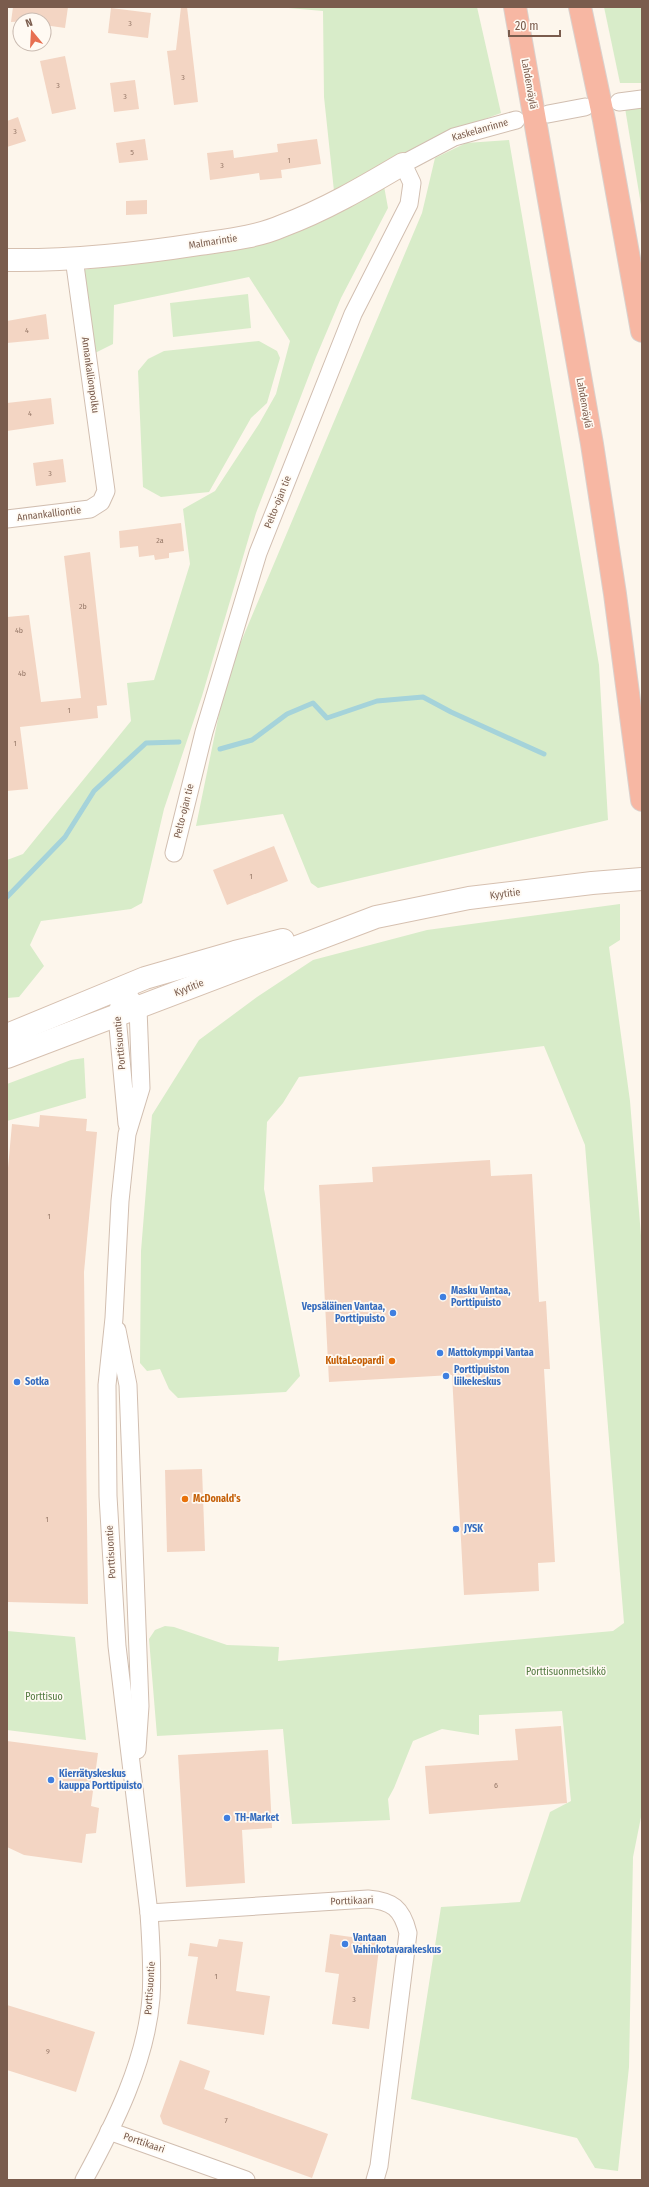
<svg xmlns="http://www.w3.org/2000/svg" width="649" height="2187" viewBox="0 0 649 2187" font-family="'Fira Sans Condensed',sans-serif">
  <rect width="100%" height="100%" fill="#fdf6ec"/>
  <g fill="#d8ecc9">
    <polygon points="277,7 477,7 501,113 431,139 334,191 324,97 323,11"/>
    <polygon points="604,7 642,7 642,83 620,83"/>
    <polygon points="642,106 642,211 625,108"/>
    <polygon points="509,140 599,665 608,820 318,888 311,883 283,814 196,826 227,675 422,213 435,158 466,143"/>
    <polygon points="384,186 388,208 341,298 316,357 256,513 202,696 164,809 142,903 131,909 41,921 30,945 44,966 19,997 7,998 7,860 23,854 131,721 127,683 154,680 190,564 183,509 215,491 259,424 276,394 290,341 249,277 114,305 113,344 93,354 82,270 246,246"/>
    <polygon points="248,294 251,328 173,337 170,303"/>
    <polygon points="259,341 277,351 280,358 267,403 251,418 209,492 161,497 143,487 138,371 148,359 164,351"/>
    <polygon points="620,904 620,940 609,947 630,1101 642,1248 642,1812 633,1857 629,2067 618,2171 595,2168 577,2138 411,2099 441,1907 520,1902 550,1812 571,1801 562,1711 479,1715 479,1735 442,1729 413,1741 394,1788 388,1799 390,1820 292,1824 283,1729 157,1736 149,1639 155,1630 165,1626 174,1627 227,1645 279,1647 278,1661 613,1631 624,1623 585,1145 544,1046 299,1077 283,1103 267,1122 264,1189 300,1376 286,1392 178,1398 169,1389 160,1369 147,1371 140,1363 141,1251 152,1115 199,1040 257,997 313,960 427,930"/>
    <polygon points="84,1058 86,1098 7,1121 7,1084 71,1060"/>
    <polygon points="7,1631 75,1637 86,1740 7,1730"/>
  </g>
  <g fill="none" stroke-linecap="round" stroke-linejoin="round">
    <g stroke="#a5d3da" stroke-width="5">
      <polyline points="220,749 252,740 287,714 313,703 327,718 377,701 423,697 451,712 544,754"/>
      <polyline points="7,897 65,837 94,791 146,743 179,742"/>
    </g>
  </g>
  <g fill="#f3d5c3">
    <polygon points="13,7 68,7 65,28 44,25 44,20 11,22"/>
    <polygon points="181,7 187,7 198,102 174,105 167,51 176,50"/>
    <polygon points="111,8 151,13 148,38 108,33"/>
    <polygon points="65,56 76,109 52,114 40,61"/>
    <polygon points="135,80 139,109 114,112 110,83"/>
    <polygon points="18,117 26,141 7,147 7,121"/>
    <polygon points="145,139 148,160 119,163 116,143"/>
    <polygon points="317,139 321,164 281,170 282,178 260,180 259,173 210,180 207,153 233,150 234,158 278,152 277,144"/>
    <polygon points="147,200 147,214 126,215 126,201"/>
    <polygon points="46,314 49,339 7,343 7,321"/>
    <polygon points="51,398 54,424 7,431 7,403"/>
    <polygon points="63,459 66,482 36,486 33,463"/>
    <polygon points="181,523 184,551 169,553 169,558 155,560 154,555 139,557 138,546 120,548 119,531"/>
    <polygon points="90,552 107,705 97,706 98,718 20,727 28,789 7,791 7,617 29,615 41,702 81,698 64,556"/>
    <polygon points="274,846 288,881 227,905 213,870"/>
    <polygon points="40,1115 87,1119 86,1131 97,1132 84,1272 88,1604 7,1602 7,1179 12,1124 39,1127"/>
    <polygon points="490,1160 491,1176 532,1174 539,1302 546,1301 550,1369 544,1369 555,1562 538,1563 539,1591 464,1595 452,1375 329,1382 319,1185 373,1182 372,1167"/>
    <polygon points="202,1469 205,1551 167,1552 165,1470"/>
    <polygon points="561,1726 567,1803 429,1814 425,1766 518,1760 515,1729"/>
    <polygon points="7,1741 98,1753 91,1806 99,1808 96,1833 86,1834 82,1863 24,1855 7,1847"/>
    <polygon points="268,1750 272,1828 242,1830 245,1883 186,1887 178,1755"/>
    <polygon points="330,1934 380,1941 369,2029 332,2024 339,1974 325,1972"/>
    <polygon points="219,1939 243,1942 236,1991 270,1996 264,2035 187,2024 198,1957 188,1956 190,1943 217,1947"/>
    <polygon points="7,2005 95,2032 76,2092 7,2070"/>
    <polygon points="180,2060 210,2071 204,2089 328,2134 312,2178 163,2124 160,2116"/>
  </g>
  <g fill="none" stroke-linecap="round" stroke-linejoin="round">
    <g stroke="#d1beb0" stroke-width="19">
      <g id="street">
        <polyline points="619,102 642,99"/>
        <polyline points="548,114 585,107"/>
        <polyline points="7,519 90,509 101,502 106,491 74,258"/>
        <polyline points="174,853 204,732 258,553 353,314 409,204 412,183 403,164 454,137 516,120"/>
        <polyline points="119,1005 117,1016 127,1124"/>
        <polyline points="117,1330 128,1385 140,1706 137,1750"/>
        <path d="M149,1913L368,1899C392,1901 402,1908 408,1933L379,2166L375,2180"/>
        <polyline points="109,2131 246,2180"/>
        <path d="M84,2180C114,2125 146,2062 151,1998C153,1970 151,1942 149,1913L117,1646L108,1496L107,1385L114,1318L120,1201L127,1134L141,1088L138,1008L122,987"/>
      </g>
    </g>
    <g stroke="#d6c0b0" stroke-width="24">
      <g id="secondary">
        <path d="M7,260C72,261 136,254 200,244C227,240 257,237 282,226C325,210 364,187 403,164"/>
        <polyline points="7,1035 145,978 235,952 283,940"/>
        <polyline points="7,1057 376,917 469,898 592,883 642,879"/>
      </g>
    </g>
    <g stroke="#dad1cd" stroke-width="24">
      <g id="highway">
        <polyline points="515,7 592,444 615,594 642,800"/>
        <polyline points="580,7 604,120 642,331"/>
      </g>
    </g>
    <use href="#street" stroke="#fff" stroke-width="17"/>
    <use href="#secondary" stroke="#fff" stroke-width="22"/>
    <use href="#highway" stroke="#f7b7a3" stroke-width="22"/>
  </g>
  <g fill="#3f7fe0" stroke="#fffaf3" stroke-width="1.5">
    <circle cx="443" cy="1297" r="4"/>
    <circle cx="393" cy="1313" r="4"/>
    <circle cx="440" cy="1353" r="4"/>
    <circle cx="446" cy="1376" r="4"/>
    <circle cx="17" cy="1382" r="4"/>
    <circle cx="456" cy="1529" r="4"/>
    <circle cx="51" cy="1780" r="4"/>
    <circle cx="227" cy="1818" r="4"/>
    <circle cx="345" cy="1944" r="4"/>
  </g>
  <g fill="#e8710a" stroke="#fffaf3" stroke-width="1.5">
    <circle cx="392" cy="1361" r="4"/>
    <circle cx="185" cy="1499" r="4"/>
  </g>
  <g text-anchor="middle" dominant-baseline="central" stroke-width="3.5" stroke-linejoin="round" paint-order="stroke">
    <g font-size="8" fill="#987a6a">
      <text x="130" y="23">3</text>
      <text x="183" y="77">3</text>
      <text x="58" y="85">3</text>
      <text x="125" y="96">3</text>
      <text x="15" y="131">3</text>
      <text x="132" y="152">5</text>
      <text x="289" y="160">1</text>
      <text x="222" y="165">3</text>
      <text x="27" y="330">4</text>
      <text x="30" y="413">4</text>
      <text x="50" y="473">3</text>
      <text x="160" y="540">2a</text>
      <text x="83" y="606">2b</text>
      <text x="19" y="630">4b</text>
      <text x="22" y="673">4b</text>
      <text x="69" y="710">1</text>
      <text x="15" y="743">1</text>
      <text x="251" y="876">1</text>
      <text x="49" y="1216">1</text>
      <text x="47" y="1519">1</text>
      <text x="496" y="1785">6</text>
      <text x="216" y="1976">1</text>
      <text x="354" y="1999">3</text>
      <text x="48" y="2051">9</text>
      <text x="226" y="2120">7</text>
    </g>
    <g font-size="10" fill="#7a5c4d" stroke="#fffaf3">
      <text transform="translate(529 84) rotate(80)">Lahdenväylä</text>
      <text transform="translate(480 130) rotate(-16)">Kaskelanrinne</text>
      <text transform="translate(213 242) rotate(-9)">Malmarintie</text>
      <text transform="translate(90 375) rotate(82)">Annankallionpolku</text>
      <text transform="translate(584 403) rotate(80)">Lahdenväylä</text>
      <text transform="translate(278 502) rotate(-68)">Pelto-ojan tie</text>
      <text transform="translate(49 514) rotate(-7)">Annankalliontie</text>
      <text transform="translate(184 811) rotate(-76)">Pelto-ojan tie</text>
      <text transform="translate(505 894) rotate(-7)">Kyytitie</text>
      <text transform="translate(189 988) rotate(-21)">Kyytitie</text>
      <text transform="translate(120 1043) rotate(-95)">Porttisuontie</text>
      <text transform="translate(111 1552) rotate(-93)">Porttisuontie</text>
      <text transform="translate(352 1901) rotate(-2)">Porttikaari</text>
      <text transform="translate(150 1988) rotate(-86)">Porttisuontie</text>
      <text transform="translate(144 2143) rotate(19)">Porttikaari</text>
    </g>
    <g font-size="10" font-weight="bold" fill="#366cbe" stroke="#fffaf3" text-anchor="start">
      <text x="451" y="1291">Masku Vantaa,<tspan x="451" dy="12">Porttipuisto</tspan></text>
      <text x="385" y="1307" text-anchor="end">Vepsäläinen Vantaa,<tspan x="385" dy="12">Porttipuisto</tspan></text>
      <text x="448" y="1353">Mattokymppi Vantaa</text>
      <text x="454" y="1370">Porttipuiston<tspan x="454" dy="12">liikekeskus</tspan></text>
      <text x="25" y="1382">Sotka</text>
      <text x="464" y="1529">JYSK</text>
      <text x="59" y="1774">Kierrätyskeskus<tspan x="59" dy="12">kauppa Porttipuisto</tspan></text>
      <text x="235" y="1818">TH-Market</text>
      <text x="353" y="1938">Vantaan<tspan x="353" dy="12">Vahinkotavarakeskus</tspan></text>
    </g>
    <g font-size="10" font-weight="bold" fill="#c56008" stroke="#fffaf3" text-anchor="end">
      <text x="384" y="1361">KultaLeopardi</text>
      <text x="193" y="1499" text-anchor="start">McDonald's</text>
    </g>
    <g font-size="10" fill="#537a41" stroke="#fffaf3">
      <text x="566" y="1672">Porttisuonmetsikkö</text>
      <text x="44" y="1697">Porttisuo</text>
    </g>
  </g>
  <rect width="649" height="2187" fill="none" stroke="#7a5c4d" stroke-width="16"/>
  <g transform="translate(32 32) rotate(342)"><circle r="19" fill="#fffaf3" stroke="#cabbb1"/>
  <path d="M0-3L7 15L0 10L-7 15Z" fill="#e76f51"/>
  <text y="-6" font-size="11" font-weight="bold" text-anchor="middle" fill="#7a5c4d">N</text>
  </g>
  <path d="M509 30v6h51v-6" fill="none" stroke="#7a5c4d" stroke-width="2"/>
  <text x="515" y="30" font-size="12" fill="#7a5c4d" stroke="#fffaf3" stroke-width="3" paint-order="stroke">20 m</text>
</svg>
